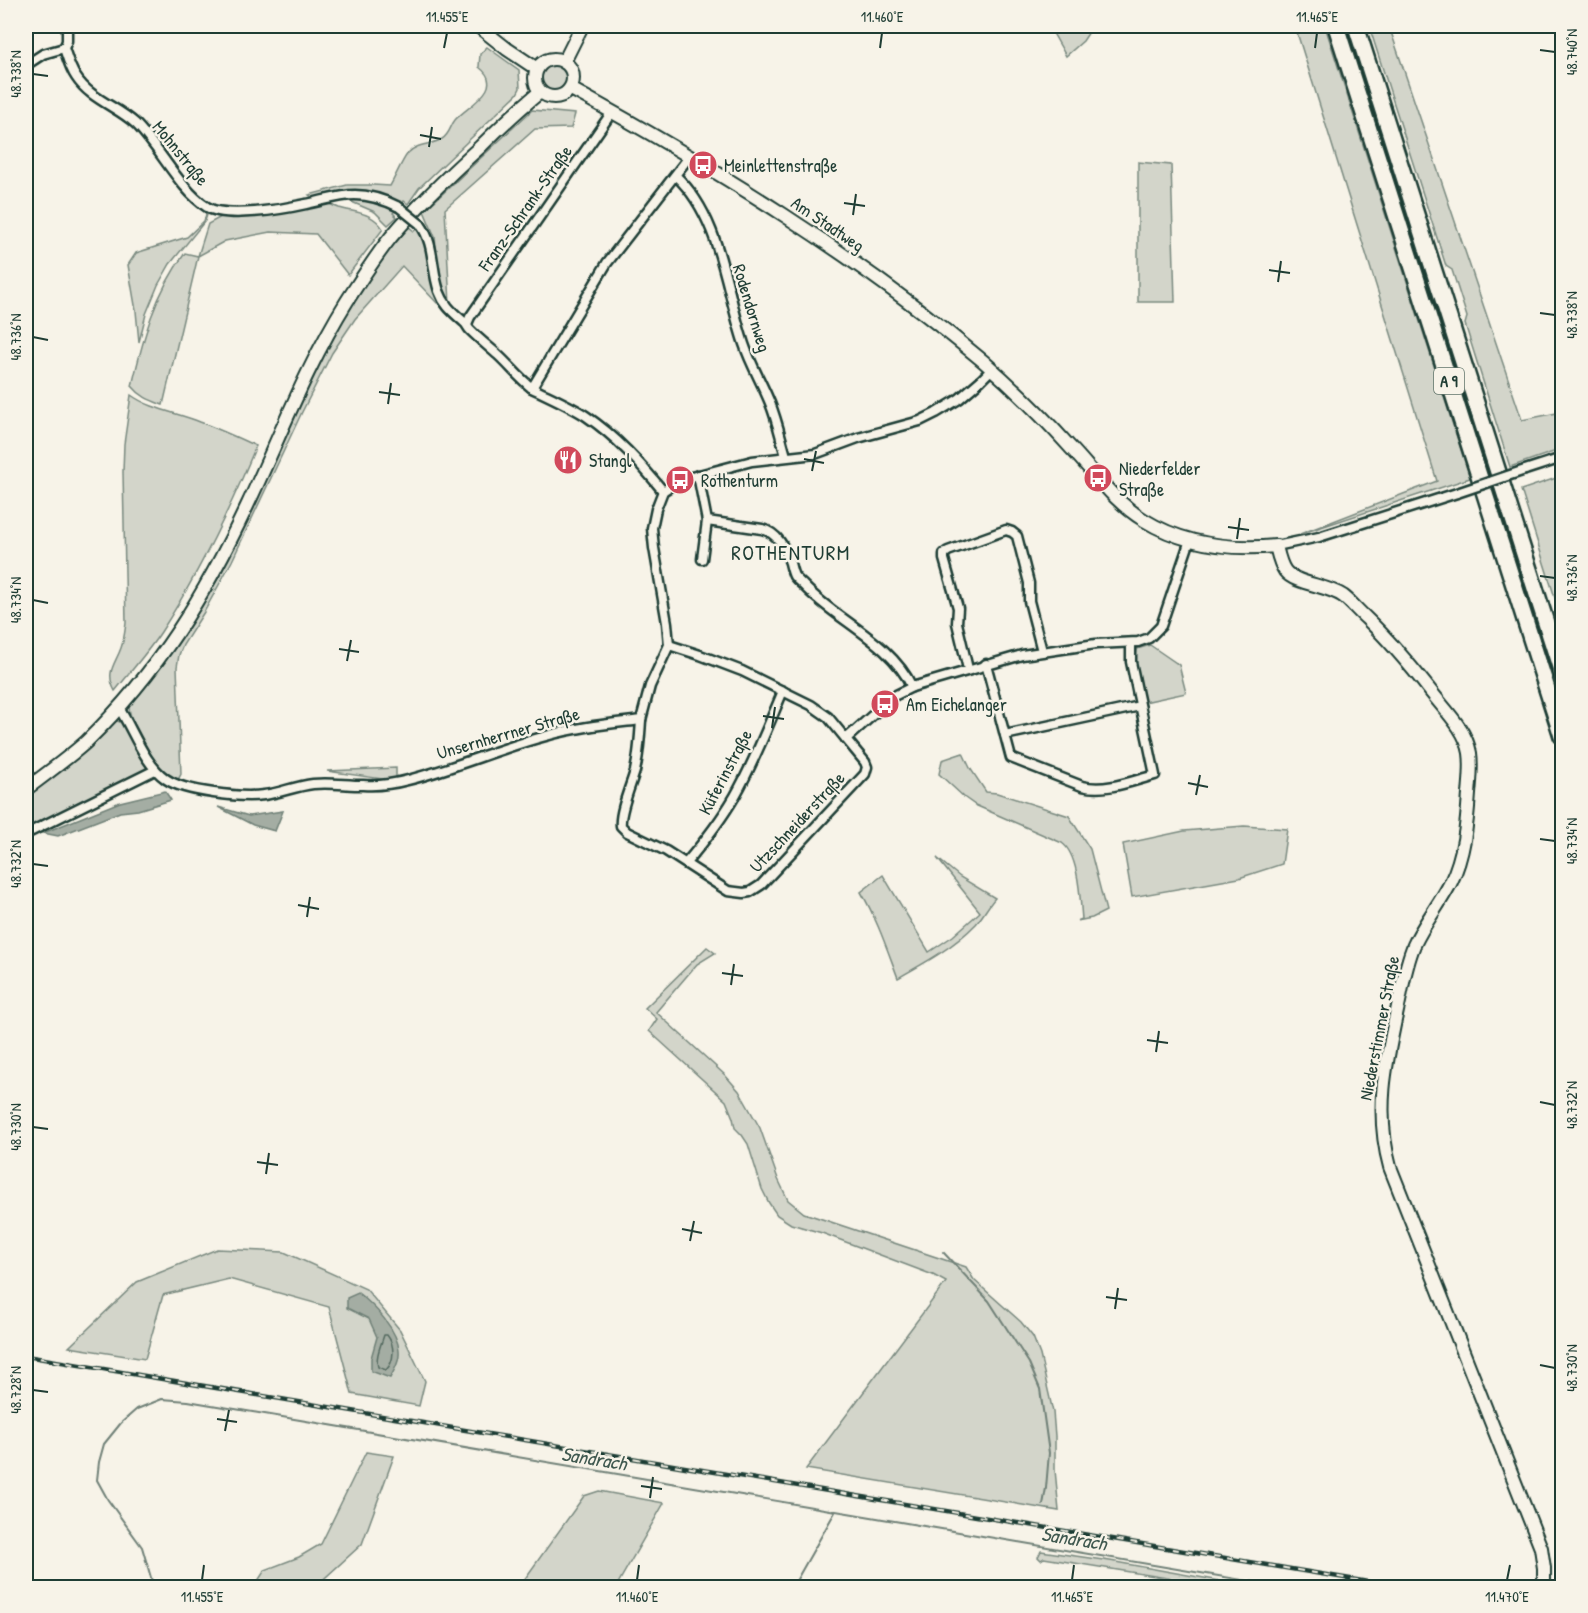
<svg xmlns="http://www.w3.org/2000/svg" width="1588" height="1613" viewBox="0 0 1588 1613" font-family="'Patrick Hand',sans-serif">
  <rect width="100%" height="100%" fill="#f7f3e8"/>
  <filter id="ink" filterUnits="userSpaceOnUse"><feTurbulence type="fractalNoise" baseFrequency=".0167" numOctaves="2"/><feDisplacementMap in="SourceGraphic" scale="12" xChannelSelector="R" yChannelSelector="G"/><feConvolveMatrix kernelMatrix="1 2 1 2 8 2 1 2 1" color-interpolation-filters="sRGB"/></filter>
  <g filter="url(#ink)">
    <g fill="#d3d5ca" stroke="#79897f" stroke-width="1.5">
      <polygon points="1049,26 1093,26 1083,41 1066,56"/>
      <polygon points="1295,26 1325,26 1470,478 1300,534 1437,481"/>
      <polygon points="1369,26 1389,26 1522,420 1562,412 1562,449 1510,467 1465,324 1467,317 1452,270 1446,266"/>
      <path d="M487,47L519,70L520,88L517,94L419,188L408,204L404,201L401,204C373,185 343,192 313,198L309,195L347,185H373L390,186C396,176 401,162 408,153C417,143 432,145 442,139C450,134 450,126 455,120C467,106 507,88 479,67L480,54Z"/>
      <circle cx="554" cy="79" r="15"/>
      <polygon points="532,110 575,114 571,128 535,129 445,209 450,304 439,275 435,237 424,211"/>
      <polygon points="1138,162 1171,165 1175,302 1138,302"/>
      <polygon points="358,199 381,203 396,210 393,213 397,217 388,225 375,212 347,200"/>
      <path d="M325,202C329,204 334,206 339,208C356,213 373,212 383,229L348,275L316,234L270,232L225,241L198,256L163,405C150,400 141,397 132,386C144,335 154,296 185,253L198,256L208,224L221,217L291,209Z"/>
      <polygon points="207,211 208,212 205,221 170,264 158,285 146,314 139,342 136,311 128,265 136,253 187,237 204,221"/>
      <path d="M409,227L414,231L417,228L426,241L439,299L437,303L402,266L355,319L332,353L302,412L232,561L204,612L183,645L179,655L177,667L181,774L179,778L176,780C171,777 165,773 161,769C150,759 129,720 129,706L174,647L194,615L319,359L339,322L391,247Z"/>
      <path d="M131,395C150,409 178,413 200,422C219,429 238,438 256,446C229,511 199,573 161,632C147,653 131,671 115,691C105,672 115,665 121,648C124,640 125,631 126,623L123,472L124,444Z"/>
      <polygon points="1562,476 1562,620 1521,490"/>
      <polygon points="1150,645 1179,665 1186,693 1144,702 1135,662 1137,649"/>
      <polygon points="117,721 124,723 147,767 146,772 26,830 26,796 111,723"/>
      <path d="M963,753L970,768L986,792L997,793L1069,816L1090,849L1106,911L1092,918L1077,921L1082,919C1080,899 1079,855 1062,843L975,805L965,798L939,774L942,760Z"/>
      <polygon points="396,768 396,781 327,771"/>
      <polygon points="1244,826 1287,829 1282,864 1239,878 1132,897 1123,844 1184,831"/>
      <path d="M937,858L960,877L995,898C988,906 983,916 976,924C954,947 925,963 898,978C887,949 877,919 861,892L883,875L929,952L953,936L980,912Z"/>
      <polygon points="707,947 715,953 697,964 656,1012 725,1075 739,1091 760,1128 778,1179 788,1200 804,1213 966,1267 974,1280 1021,1322 1033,1337 1040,1355 1053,1412 1055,1436 1055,1470 1059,1511 806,1469 946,1282 933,1275 822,1233 791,1224 777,1215 769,1203 762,1189 748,1144 742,1135 735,1128 733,1118 726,1101 649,1031 657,1019 645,1008"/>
      <polygon points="217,1249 284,1252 366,1289 400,1330 425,1381 419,1406 352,1394 329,1307 229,1279 163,1295 145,1359 69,1347 137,1282"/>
      <polygon points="366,1452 394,1456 362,1544 315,1587 254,1587 265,1570 299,1557 321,1544"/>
      <polygon points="599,1491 664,1503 616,1587 519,1587 584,1496"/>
      <polygon points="1041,1551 1110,1561 1254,1587 1217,1587 1210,1585 1044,1558 1041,1560 1038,1557"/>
    </g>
    <g fill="#a4ada3" stroke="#6f8077" stroke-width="1.5">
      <polygon points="165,791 171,800 138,810 120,812 58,836 43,833 120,802"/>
      <polygon points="218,807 249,816 283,811 275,831 253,825"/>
      <path d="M358,1293C374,1305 398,1330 399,1351C400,1360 395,1369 390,1378L371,1371V1358L377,1337L369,1319L347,1308V1298Z"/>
    </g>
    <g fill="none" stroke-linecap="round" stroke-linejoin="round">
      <path stroke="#546a60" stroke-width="1.5" d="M384,1335H387C395,1345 395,1361 386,1370L378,1367C375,1357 381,1345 384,1335Z"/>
      <g stroke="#6f8077" stroke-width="2">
        <polyline points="943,1252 989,1301 1029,1363 1040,1389 1049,1453 1046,1488 1043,1505"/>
        <polyline points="154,1588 142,1547 108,1500 97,1480 99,1462 104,1444 121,1423 137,1409 162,1399 188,1401 1289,1588"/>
        <polyline points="792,1588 835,1512"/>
      </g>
      <g stroke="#1f3d34" stroke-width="13">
        <g id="street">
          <path d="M67,26V41L64,48C67,57 70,68 76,77C90,99 118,107 136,124C160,148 180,190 207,207C225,219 284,209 306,204C322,201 339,195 355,195C371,195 385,200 399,207"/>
          <polyline points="26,65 43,54 64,48"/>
          <path d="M676,176C721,218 725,288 744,344C751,365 762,383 770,403C777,420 781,439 786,456"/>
          <path d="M420,224C435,244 431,268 439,291C445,307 453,312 465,323C467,325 468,328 470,330C479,339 489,347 498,355C510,366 519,378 532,388C550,397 569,405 586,416C617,437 640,463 663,491"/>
          <polyline points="467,324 470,317 612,112"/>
          <polyline points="532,388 607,263 689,157"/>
          <polyline points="1525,470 1562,458"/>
          <path d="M698,475L707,521L762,529C778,533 785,548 790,563C791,567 792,572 794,576C797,580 801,583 804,586C837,621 891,642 912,687"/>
          <polyline points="1276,546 1319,537 1457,493"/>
          <polyline points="702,559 707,521"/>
          <polyline points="669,645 700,655 742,671 811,705 828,717 846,739 894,696 912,687 1022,655 1096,644 1138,642 1149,638 1161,626 1190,540"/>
          <path d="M986,664L1011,758L1082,786C1106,792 1132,781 1155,775L1131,662V643"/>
          <polyline points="968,669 957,623 958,608 944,559 944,554 948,551 1006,530 1012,532 1017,536 1029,583 1029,601 1042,651"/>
          <path d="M119,708C133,730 145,765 166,779C185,792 241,798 264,795C280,793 296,786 313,784C329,782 346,785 363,785C377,786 393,784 408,780C455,768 500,748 546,736C577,727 609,724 641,720L650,686L669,645L667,623L654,548L652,528L656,509L663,491L680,480L752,461L815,454L858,438L920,421L936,413L959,399L981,380L992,369"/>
          <path d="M641,720C640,737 639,754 635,771C631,785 619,813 621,826L627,832L666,851L728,891L744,893L750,892L761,885L865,774L867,767L865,762L846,739"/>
          <polyline points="1005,735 1140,706"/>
          <polyline points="26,834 155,770"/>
          <path d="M686,863C704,842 721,820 735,796C754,763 768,726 783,691"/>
        </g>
      </g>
      <g stroke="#1f3d34" stroke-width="16">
        <g id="secondary">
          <polyline points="478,26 507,49 537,69"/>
          <circle cx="554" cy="78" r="19"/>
          <polyline points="564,62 582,26"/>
          <path d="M571,89C715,168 857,255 983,361C1014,388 1043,417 1070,447C1094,472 1114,502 1144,520C1183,544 1231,550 1276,546C1278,554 1280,564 1285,571C1295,584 1327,585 1343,596C1351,602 1358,611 1366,618C1390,641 1411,666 1432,693C1446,711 1466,730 1470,753C1472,767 1470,781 1469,794C1467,824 1464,855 1451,882C1440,904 1424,923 1414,945C1405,966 1402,989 1397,1011C1385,1066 1375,1112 1390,1167L1541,1548L1544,1568V1588"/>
          <path d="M26,789C46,774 67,759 86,742C159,671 205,595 248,504C280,436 307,365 347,301C361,279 375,257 391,237C418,205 449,175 480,147C499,128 519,109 540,92"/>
        </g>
      </g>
      <g stroke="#1f3d34" stroke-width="20">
        <g id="highway">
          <polyline points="1336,26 1562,736"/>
          <polyline points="1356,26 1562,673"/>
        </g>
      </g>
      <use href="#street" stroke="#f7f3e8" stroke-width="8"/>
      <use href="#secondary" stroke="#f7f3e8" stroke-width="12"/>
      <use href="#highway" stroke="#f7f3e8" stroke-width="15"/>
      <g stroke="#1f3d34" stroke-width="4.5">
        <polyline id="rail" points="26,1356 1404,1588"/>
      </g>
      <use href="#rail" stroke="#f7f3e8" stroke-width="2" stroke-dasharray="7" stroke-linecap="butt"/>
      <g stroke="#1f3d34" stroke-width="13" stroke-linecap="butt">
        <g id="street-bridge">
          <polyline points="399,207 420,224"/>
          <polyline points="1457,493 1525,470"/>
        </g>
      </g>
      <use href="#street-bridge" stroke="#f7f3e8" stroke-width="8"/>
    </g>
  </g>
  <path fill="none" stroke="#1f3d34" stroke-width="2" d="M444,48L447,33M880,48L882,33M1315,48L1317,33M1540,50L1555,52M33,74L48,76M420,135L441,139M429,147L432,127M844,203L865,206M853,215L856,194M1269,270L1290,273M1278,282L1281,261M1540,313L1555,315M33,337L48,340M379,392L400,395M388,404L391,383M804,459L824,463M812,471L816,451M1228,527L1249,530M1237,539L1240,518M1540,576L1555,578M33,600L48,603M339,649L359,652M347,661L351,640M763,716L784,719M772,728L775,707M1188,783L1208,787M1196,795L1200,775M1540,839L1555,841M33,864L48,866M298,905L319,909M307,917L310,897M722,973L743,976M731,985L734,964M1147,1040L1168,1043M1156,1052L1159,1031M1540,1102L1555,1105M33,1127L48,1129M257,1162L278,1165M266,1174L269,1153M682,1229L702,1233M690,1241L694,1221M1106,1297L1127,1300M1115,1309L1118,1288M1540,1365L1555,1368M33,1390L48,1392M217,1419L237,1422M225,1431L229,1410M641,1486L662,1489M650,1498L653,1477M202,1580L204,1565M637,1580L639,1565M1072,1580L1074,1565M1507,1580L1510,1565"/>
  <defs>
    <g id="bus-disc" transform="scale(1.5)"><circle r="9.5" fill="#d1495b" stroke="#f7f3e8"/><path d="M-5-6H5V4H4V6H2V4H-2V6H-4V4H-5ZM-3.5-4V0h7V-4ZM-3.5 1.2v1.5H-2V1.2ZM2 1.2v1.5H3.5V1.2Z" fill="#fff"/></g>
    <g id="restaurant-disc" transform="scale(1.5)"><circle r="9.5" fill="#d1495b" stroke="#f7f3e8"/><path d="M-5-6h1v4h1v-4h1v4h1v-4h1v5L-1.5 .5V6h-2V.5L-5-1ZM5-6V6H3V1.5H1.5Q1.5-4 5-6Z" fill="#fff"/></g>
  </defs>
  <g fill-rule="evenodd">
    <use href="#bus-disc" x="703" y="165"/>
    <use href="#restaurant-disc" x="568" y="460"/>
    <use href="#bus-disc" x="1098" y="478"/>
    <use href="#bus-disc" x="680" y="480"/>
    <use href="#bus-disc" x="885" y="704"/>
  </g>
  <g text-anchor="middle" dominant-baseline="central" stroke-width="5" stroke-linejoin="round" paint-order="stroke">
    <rect fill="#f7f3e8" stroke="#60746a" stroke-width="1.5" x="1434" y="368" width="30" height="26" rx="4.5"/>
    <g font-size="16" font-weight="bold" fill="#1f3d34">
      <text x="1449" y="381">A 9</text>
    </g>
    <g font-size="18" fill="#1f3d34" stroke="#f7f3e8">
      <text transform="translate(181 153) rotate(51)">Mohnstraße</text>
      <text transform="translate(525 208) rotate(-55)">Franz-Schrank-Straße</text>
      <text transform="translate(828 224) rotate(34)">Am Stadtweg</text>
      <text transform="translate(752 308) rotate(73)">Rodendornweg</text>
      <text transform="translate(508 733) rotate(-16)">Unsernherrner Straße</text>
      <text transform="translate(725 772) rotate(-62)">Küferinstraße</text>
      <text transform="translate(797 822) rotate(-47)">Utzschneiderstraße</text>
      <text transform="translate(1379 1028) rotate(-79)">Niederstimmer Straße</text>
    </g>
    <g font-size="18" fill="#1f3d34" stroke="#f7f3e8" text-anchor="start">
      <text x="724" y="165">Meinlettenstraße</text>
      <text x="589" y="460">Stangl</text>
      <text x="1119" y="468">Niederfelder<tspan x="1119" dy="21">Straße</tspan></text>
      <text x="701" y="480">Rothenturm</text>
      <text x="906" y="704">Am Eichelanger</text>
    </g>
    <g font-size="20" font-style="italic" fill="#405950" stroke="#f7f3e8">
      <text transform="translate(594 1458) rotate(9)">Sandrach</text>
      <text transform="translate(1074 1538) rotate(9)">Sandrach</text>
    </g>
    <g font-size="21" letter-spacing="1.5" fill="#1f3d34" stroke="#f7f3e8">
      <text x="791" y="552">ROTHENTURM</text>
    </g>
  </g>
  <rect width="1588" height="1613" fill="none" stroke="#f7f3e8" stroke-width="66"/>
  <rect x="33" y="33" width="1522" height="1547" fill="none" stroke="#1f3d34" stroke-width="2"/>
  <g font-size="15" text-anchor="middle" fill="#1f3d34">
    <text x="447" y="22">11.455°E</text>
    <text x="882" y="22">11.460°E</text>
    <text x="1317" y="22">11.465°E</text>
    <text transform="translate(1572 52) rotate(-90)" y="5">48.740°N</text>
    <text transform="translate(16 74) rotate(-90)" y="5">48.738°N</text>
    <text transform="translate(1572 315) rotate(-90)" y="5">48.738°N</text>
    <text transform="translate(16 337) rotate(-90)" y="5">48.736°N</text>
    <text transform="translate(1572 578) rotate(-90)" y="5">48.736°N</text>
    <text transform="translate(16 600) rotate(-90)" y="5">48.734°N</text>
    <text transform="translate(1572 841) rotate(-90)" y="5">48.734°N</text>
    <text transform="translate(16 864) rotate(-90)" y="5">48.732°N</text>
    <text transform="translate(1572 1105) rotate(-90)" y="5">48.732°N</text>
    <text transform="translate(16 1127) rotate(-90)" y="5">48.730°N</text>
    <text transform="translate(1572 1368) rotate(-90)" y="5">48.730°N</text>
    <text transform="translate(16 1390) rotate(-90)" y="5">48.728°N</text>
    <text x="202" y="1602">11.455°E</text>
    <text x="637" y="1602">11.460°E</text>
    <text x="1072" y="1602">11.465°E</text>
    <text x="1507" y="1602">11.470°E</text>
  </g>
</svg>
